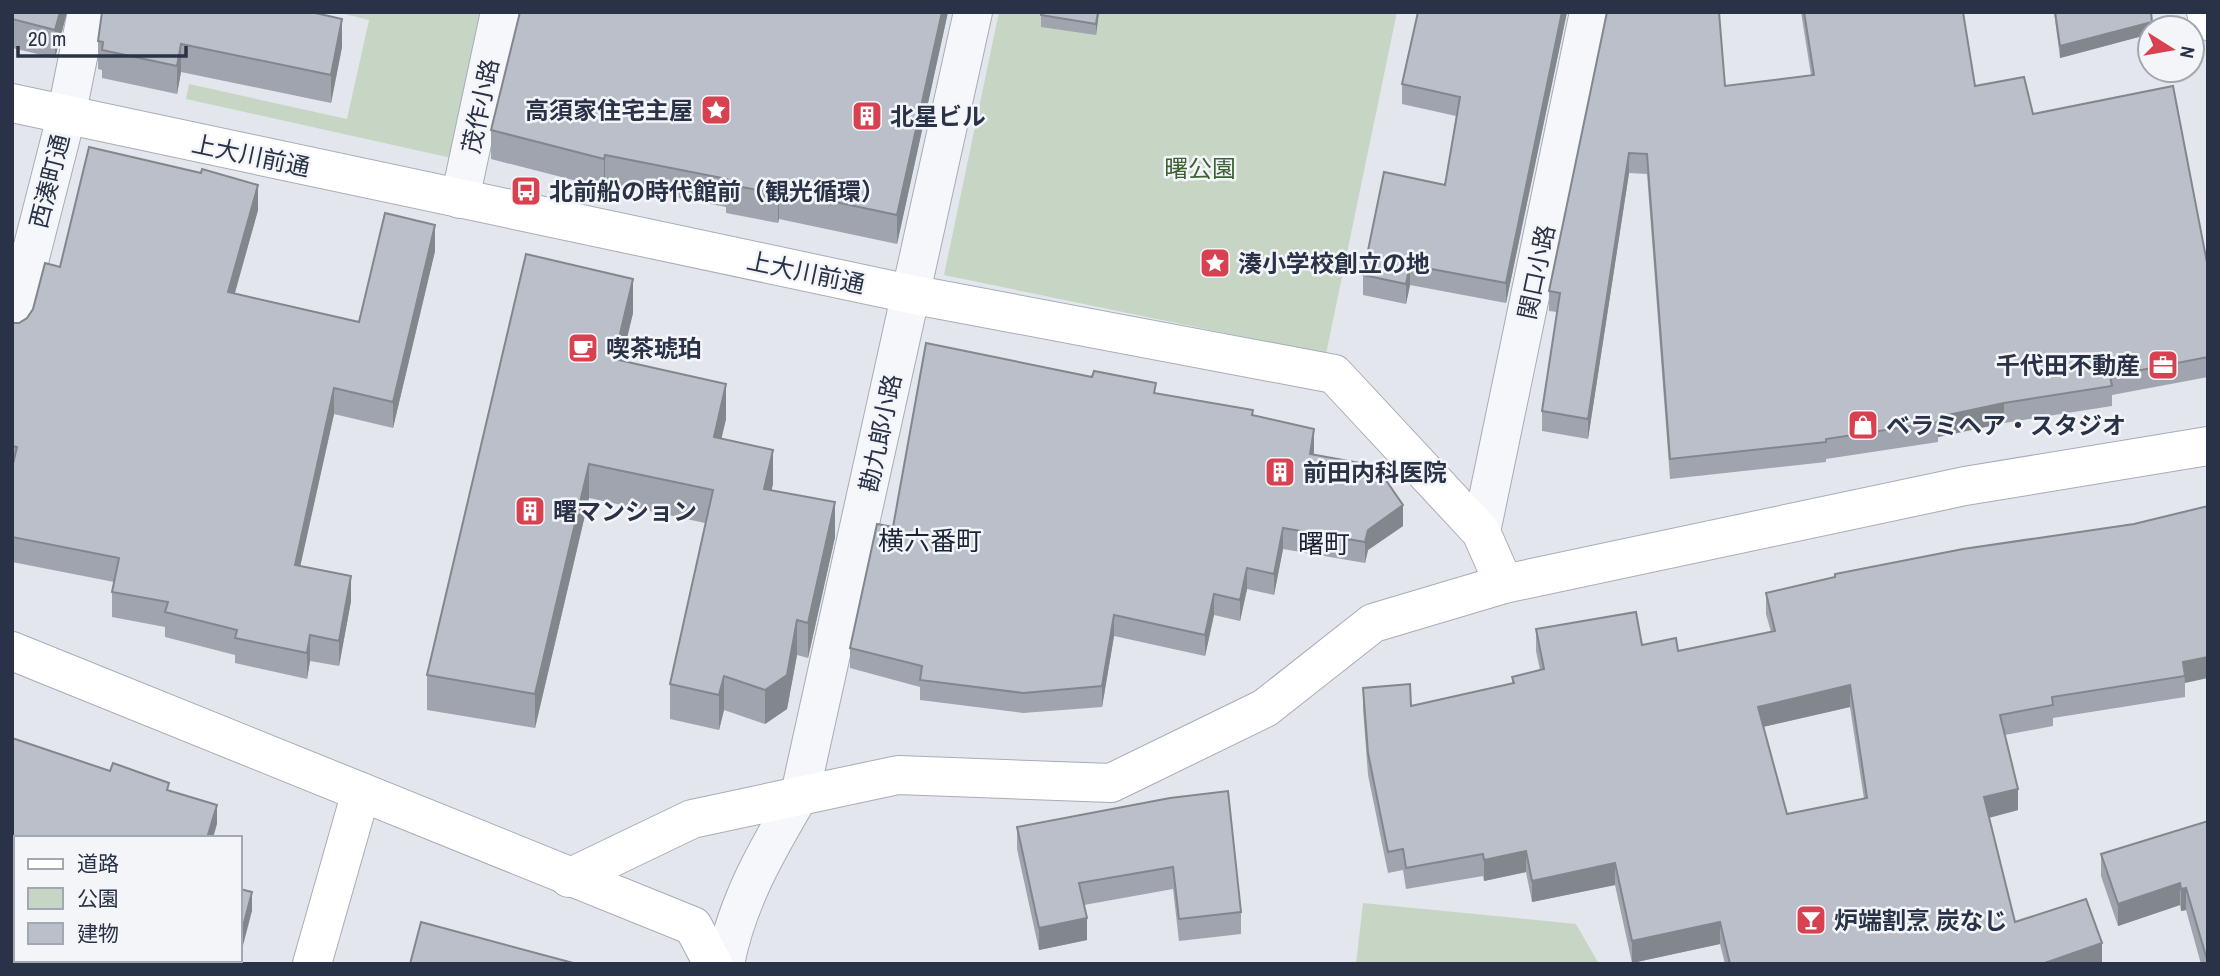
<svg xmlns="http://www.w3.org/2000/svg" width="2220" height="976" viewBox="0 0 2220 976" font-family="'Archivo Narrow','Noto Sans JP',sans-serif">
  <rect width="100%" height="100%" fill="#e3e6ec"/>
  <g fill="#c7d6c4">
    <polygon points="336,12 489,12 456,159 186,99 189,84 347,119 369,20"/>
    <polygon points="999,12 1397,12 1326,354 944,275"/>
    <polygon points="1363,903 1576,924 1599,964 1356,964"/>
  </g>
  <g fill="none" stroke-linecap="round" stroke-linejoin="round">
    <g stroke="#a7acb7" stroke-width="40">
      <g id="street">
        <polyline points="460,199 500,12"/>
        <polyline points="12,328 66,117 87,12"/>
        <polyline points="1481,532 1589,12"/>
        <path d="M725,964C737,901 768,848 800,794L973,12"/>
      </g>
    </g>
    <g stroke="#a7acb7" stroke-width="40">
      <g id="secondary">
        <polyline points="2206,12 2208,21"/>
        <polyline points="12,103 910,294 1334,374 1481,532 1504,584"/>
        <polyline points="12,651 693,926 713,964"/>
        <polyline points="569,878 692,819 898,775 1111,783 1265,708 1373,623 1504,584 1965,486 2208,446"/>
        <polyline points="312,964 361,792"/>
      </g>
    </g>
    <use href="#street" stroke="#f6f7fa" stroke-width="38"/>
    <use href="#secondary" stroke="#fff" stroke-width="38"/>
  </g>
  <g fill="#a0a4ae" fill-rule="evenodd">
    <polygon points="12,12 67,12 55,58 12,48"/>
    <polygon points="520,12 948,12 897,244 779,219 778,223 726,213 726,207 605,184 604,188 491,159 491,130"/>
    <polygon points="1041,12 1099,12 1096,35 1041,27"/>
    <polygon points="1567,12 1506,303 1410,285 1406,304 1363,295 1363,275 1445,185 1456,116 1402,104 1402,84"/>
    <polygon points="1607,12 1725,86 1811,75 1801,12 1963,12 1975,86 2033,114 2208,268 2208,377 2112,395 2112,406 2004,423 1938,437 1938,442 1826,459 1826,462 1670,479 1647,174 1629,173 1588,439 1542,431 1542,411 1557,312 1549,311 1549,291"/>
    <polygon points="2054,12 2151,12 2152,28 2150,28 2150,34 2060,58"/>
    <polygon points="98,41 342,47 331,103 181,72 177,94 102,78 102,70 98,69"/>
    <polygon points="258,210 235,293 359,322 435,251 393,428 334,414 300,566 351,601 339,666 310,661 307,679 235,663 235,655 165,637 165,627 112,617 112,592 114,582 12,562 12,323 19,323 27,318 60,267"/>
    <polygon points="633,313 621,361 726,419 721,438 773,484 771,490 835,537 808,658 797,655 787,709 765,724 724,710 719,730 670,719 670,684 705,523 589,498 535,728 427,710 427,675"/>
    <polygon points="1156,393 1253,416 1314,450 1314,455 1403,526 1368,550 1365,563 1283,549 1274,595 1247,589 1240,621 1214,615 1205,656 1114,636 1102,707 1023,713 920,700 920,687 850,668 850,648 893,527"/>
    <path d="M2208,506L2185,683V697L2053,718V726L2005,735L2018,810L1989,818L2015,922L2102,964H1725L1720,944L1632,963L1615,885L1532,902L1526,872L1484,881L1483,876L1406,889L1403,870L1388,873L1368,775L1363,709V688L1411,706L1512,684V677L1540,670L1536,651V629L1678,651L1771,632L1766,614V593L2134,524ZM1850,707L1864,799L1787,814L1763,727Z"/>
    <polygon points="1170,798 1241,912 1241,934 1179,941 1173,889 1084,905 1087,940 1039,950 1017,849 1017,827"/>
    <polygon points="2208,821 2208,964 2201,964 2186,910 2181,911 2180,905 2118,926 2101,876 2101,854"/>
  </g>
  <g fill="#82868d">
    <polygon points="60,12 67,12 55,58 55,30"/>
    <polygon points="942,12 948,12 897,244 897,215"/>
    <polygon points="1098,12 1099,12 1096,35 1096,24"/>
    <polygon points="1562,12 1567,12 1506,303 1506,283"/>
    <polygon points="342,19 342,47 331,103 331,75"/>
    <polygon points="2152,22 2152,28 2150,28 2150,34 2060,58 2060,46"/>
    <polygon points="181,44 181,72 177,94 177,66"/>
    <polygon points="1629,153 1629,173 1588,439 1588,419"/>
    <polygon points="605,155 605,184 604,188 604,159"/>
    <polygon points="258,185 258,210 228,317 228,292"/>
    <polygon points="779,190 779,219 778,223 778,194"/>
    <polygon points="435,225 435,251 393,428 393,402"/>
    <polygon points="1410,265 1410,285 1406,304 1406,284"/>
    <polygon points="633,279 633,313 614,393 614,359"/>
    <polygon points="726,384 726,419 714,471 714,437"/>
    <polygon points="334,388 334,414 295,590 295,565"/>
    <polygon points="2004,403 2004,423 1938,437 1938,417"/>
    <polygon points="1314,429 1314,450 1310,475 1310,454"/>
    <polygon points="773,450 773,484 764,523 764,489"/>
    <polygon points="589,464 589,498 535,728 535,694"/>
    <polygon points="835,502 835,537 808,658 808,623"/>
    <polygon points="1403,505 1403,526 1368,550 1365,563 1365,542 1368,530"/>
    <polygon points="1283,528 1283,549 1274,595 1274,574"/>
    <polygon points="1247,568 1247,589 1240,621 1240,600"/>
    <polygon points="351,576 351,601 339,666 339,641"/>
    <polygon points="1214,594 1214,615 1205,656 1205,635"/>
    <polygon points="1114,615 1114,636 1102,707 1102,686"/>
    <polygon points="797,620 797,655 787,709 765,724 765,690"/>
    <polygon points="310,635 310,661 307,679 307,653"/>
    <polygon points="2208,657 2208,678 2185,683 2183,662"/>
    <polygon points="724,676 724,710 719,730 719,695"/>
    <polygon points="1850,685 1850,707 1758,728 1758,707"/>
    <polygon points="2018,789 2018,810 1984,819 1984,797"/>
    <polygon points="217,805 217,824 213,838 207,838"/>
    <polygon points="1526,851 1526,872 1484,881 1484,860"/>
    <polygon points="1615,863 1615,885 1532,902 1532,881"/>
    <polygon points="2180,883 2180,905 2118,926 2118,904"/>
    <polygon points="2186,888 2186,910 2181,911 2181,889"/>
    <polygon points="252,892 252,911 240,957 240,938"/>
    <polygon points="1087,918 1087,940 1039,950 1039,928"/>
    <polygon points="1720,922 1720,944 1632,963 1632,941"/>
    <polygon points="2102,943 2102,964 2042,964"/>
    <polygon points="234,960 239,960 238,964 233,964"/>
  </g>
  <g fill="#babfca" stroke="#82868d" stroke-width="2" fill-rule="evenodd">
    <polygon points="12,12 60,12 55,30 12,19"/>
    <polygon points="102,12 311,12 342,19 331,75 181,44 177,66 102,50 103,42 98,41"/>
    <polygon points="520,12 942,12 897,215 779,190 778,194 726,184 727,179 605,155 604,159 491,130"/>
    <polygon points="1041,12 1098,12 1096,24 1041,15"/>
    <polygon points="1418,12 1562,12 1506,283 1410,265 1406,284 1363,275 1384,172 1445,185 1460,97 1402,84"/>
    <polygon points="1607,12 1719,12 1725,86 1814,75 1804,12 1963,12 1975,86 2024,77 2033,114 2173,86 2208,268 2208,357 2110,376 2112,386 2004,403 1938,417 1938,422 1826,439 1826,442 1670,459 1647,154 1629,153 1588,419 1542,411 1560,293 1549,291"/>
    <polygon points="2055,12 2151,12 2152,22 2060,46"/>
    <polygon points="89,147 201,173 202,169 258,185 228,292 359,322 385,213 435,225 393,402 334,388 295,565 351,576 339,641 310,635 307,653 235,638 237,630 165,612 168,602 112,592 119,558 12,537 12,468 17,447 12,446 12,323 19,323 27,318 33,309 45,263 60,267"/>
    <polygon points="526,254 633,279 614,359 726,384 714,437 773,450 764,489 835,502 808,623 797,620 787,675 765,690 724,676 719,695 670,684 713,490 589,464 535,694 427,675"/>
    <polygon points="926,343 1092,377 1094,371 1156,383 1154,393 1253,410 1252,415 1314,429 1310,454 1376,466 1403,505 1368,530 1365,542 1283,528 1274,574 1247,568 1240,600 1214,594 1205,635 1114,615 1102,686 1023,693 920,680 922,666 850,648 877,524 893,527"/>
    <path d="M2208,506V657L2183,662L2185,676L2052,697L2053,705L2000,715L2018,789L1984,797L2015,922L2086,899L2102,943L2042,964H1730L1720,922L1632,941L1615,863L1532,881L1526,851L1484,860L1483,854L1406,868L1403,849L1388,852L1368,753L1363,688L1410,684L1411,706L1514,683L1512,677L1544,669L1536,629L1636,612L1642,645L1676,638L1678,651L1775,631L1766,593L1835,577V574L1963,549L2134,524ZM1850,685L1867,798L1787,814L1758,707Z"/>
    <polygon points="12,738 110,771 113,763 169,783 167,790 217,805 207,838 16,838 16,960 234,960 233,964 12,964"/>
    <polygon points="1228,791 1241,912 1179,919 1173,867 1079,883 1087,918 1039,928 1017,827 1170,798"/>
    <polygon points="2208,821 2208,963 2186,888 2181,889 2180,883 2118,904 2101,854"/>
    <polygon points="240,889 252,892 240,938"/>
    <polygon points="421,922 577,964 410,964"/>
  </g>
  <defs>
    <g id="sight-square" transform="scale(1.575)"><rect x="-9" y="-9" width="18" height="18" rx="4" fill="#d8414f" stroke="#f3f5f9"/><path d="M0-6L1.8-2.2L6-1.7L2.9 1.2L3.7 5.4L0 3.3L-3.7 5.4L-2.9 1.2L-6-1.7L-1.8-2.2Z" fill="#fff"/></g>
    <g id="building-square" transform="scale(1.575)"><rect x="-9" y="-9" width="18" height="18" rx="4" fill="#d8414f" stroke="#f3f5f9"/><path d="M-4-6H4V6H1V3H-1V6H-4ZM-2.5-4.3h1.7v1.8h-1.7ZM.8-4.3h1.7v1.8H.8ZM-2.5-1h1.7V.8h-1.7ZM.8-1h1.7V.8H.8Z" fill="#fff"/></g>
    <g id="bus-square" transform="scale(1.575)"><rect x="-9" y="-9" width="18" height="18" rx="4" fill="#d8414f" stroke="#f3f5f9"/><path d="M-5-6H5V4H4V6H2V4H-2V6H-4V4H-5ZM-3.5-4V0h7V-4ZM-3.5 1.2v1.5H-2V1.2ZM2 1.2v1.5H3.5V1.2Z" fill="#fff"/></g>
    <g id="cafe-square" transform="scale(1.575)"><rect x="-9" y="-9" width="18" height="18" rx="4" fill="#d8414f" stroke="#f3f5f9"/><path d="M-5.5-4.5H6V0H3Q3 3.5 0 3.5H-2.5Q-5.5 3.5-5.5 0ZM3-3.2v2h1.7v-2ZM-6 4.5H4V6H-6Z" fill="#fff"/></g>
    <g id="office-square" transform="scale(1.575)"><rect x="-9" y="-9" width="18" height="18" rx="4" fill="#d8414f" stroke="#f3f5f9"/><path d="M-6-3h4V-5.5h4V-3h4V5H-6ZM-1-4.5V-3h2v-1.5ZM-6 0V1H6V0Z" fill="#fff"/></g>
    <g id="shop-square" transform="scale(1.575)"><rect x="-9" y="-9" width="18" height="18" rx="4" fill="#d8414f" stroke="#f3f5f9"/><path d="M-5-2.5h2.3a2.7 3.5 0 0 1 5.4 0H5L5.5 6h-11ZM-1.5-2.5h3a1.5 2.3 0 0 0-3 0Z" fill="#fff"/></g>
    <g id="bar-square" transform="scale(1.575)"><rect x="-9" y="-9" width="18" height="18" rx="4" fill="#d8414f" stroke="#f3f5f9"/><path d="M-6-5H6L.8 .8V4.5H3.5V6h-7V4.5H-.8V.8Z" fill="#fff"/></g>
  </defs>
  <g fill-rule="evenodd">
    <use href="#sight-square" x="716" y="110"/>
    <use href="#building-square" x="867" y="116"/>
    <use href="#bus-square" x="526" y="191"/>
    <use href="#sight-square" x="1215" y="263"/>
    <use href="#cafe-square" x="583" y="348"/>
    <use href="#office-square" x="2163" y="365"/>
    <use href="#shop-square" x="1863" y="425"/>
    <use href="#building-square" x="1280" y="472"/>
    <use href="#building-square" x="530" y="511"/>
    <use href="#bar-square" x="1811" y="920"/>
  </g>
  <g text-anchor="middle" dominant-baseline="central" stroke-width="5" stroke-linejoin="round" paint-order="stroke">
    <g font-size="24" fill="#293246" stroke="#f3f5f9">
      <text transform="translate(480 106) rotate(-78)">茂作小路</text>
      <text transform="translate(251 155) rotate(12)">上大川前通</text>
      <text transform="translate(49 181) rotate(-76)">西湊町通</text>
      <text transform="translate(806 272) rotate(12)">上大川前通</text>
      <text transform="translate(1536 272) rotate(-78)">関口小路</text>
      <text transform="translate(880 433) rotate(-78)">勘九郎小路</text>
    </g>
    <g font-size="24" font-weight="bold" fill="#293246" stroke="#f3f5f9" text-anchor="start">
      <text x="693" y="110" text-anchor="end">高須家住宅主屋</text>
      <text x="890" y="116">北星ビル</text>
      <text x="549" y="191">北前船の時代館前（観光循環）</text>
      <text x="1238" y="263">湊小学校創立の地</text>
      <text x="606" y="348">喫茶琥珀</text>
      <text x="2140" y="365" text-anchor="end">千代田不動産</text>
      <text x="1886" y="425">ベラミヘア・スタジオ</text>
      <text x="1303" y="472">前田内科医院</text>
      <text x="553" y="511">曙マンション</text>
      <text x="1834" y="920">炉端割烹 炭なじ</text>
    </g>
    <g font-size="24" fill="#3c6236" stroke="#f3f5f9">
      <text x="1200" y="168">曙公園</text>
    </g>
    <g font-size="26" fill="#1b2337" stroke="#f3f5f9">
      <text x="930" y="540">横六番町</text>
      <text x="1324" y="543">曙町</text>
    </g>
  </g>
  <rect width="2220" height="976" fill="none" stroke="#293246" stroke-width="28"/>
  <rect x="14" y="836" width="228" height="126" fill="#f3f5f9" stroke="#a2a7b1" stroke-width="2"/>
  <rect x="28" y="859" width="35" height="10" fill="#ffffff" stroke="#a2a7b1" stroke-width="2"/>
  <text x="77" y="871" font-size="21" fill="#293246">道路</text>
  <rect x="28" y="888" width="35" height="21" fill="#c7d6c4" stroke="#a2a7b1" stroke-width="2"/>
  <text x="77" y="906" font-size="21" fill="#293246">公園</text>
  <rect x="28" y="923" width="35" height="21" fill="#babfca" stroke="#a2a7b1" stroke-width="2"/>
  <text x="77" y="941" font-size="21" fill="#293246">建物</text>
  <g transform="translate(2171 49) rotate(101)"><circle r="33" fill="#f3f5f9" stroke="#a2a7b1" stroke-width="2"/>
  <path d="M0-5L12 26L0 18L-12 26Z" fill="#d8414f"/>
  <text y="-10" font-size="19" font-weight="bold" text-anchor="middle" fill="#293246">N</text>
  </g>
  <path d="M18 46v10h168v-10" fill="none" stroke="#293246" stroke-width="3.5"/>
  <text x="28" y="46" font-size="21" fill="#293246" stroke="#f3f5f9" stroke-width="5" paint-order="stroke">20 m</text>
</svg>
